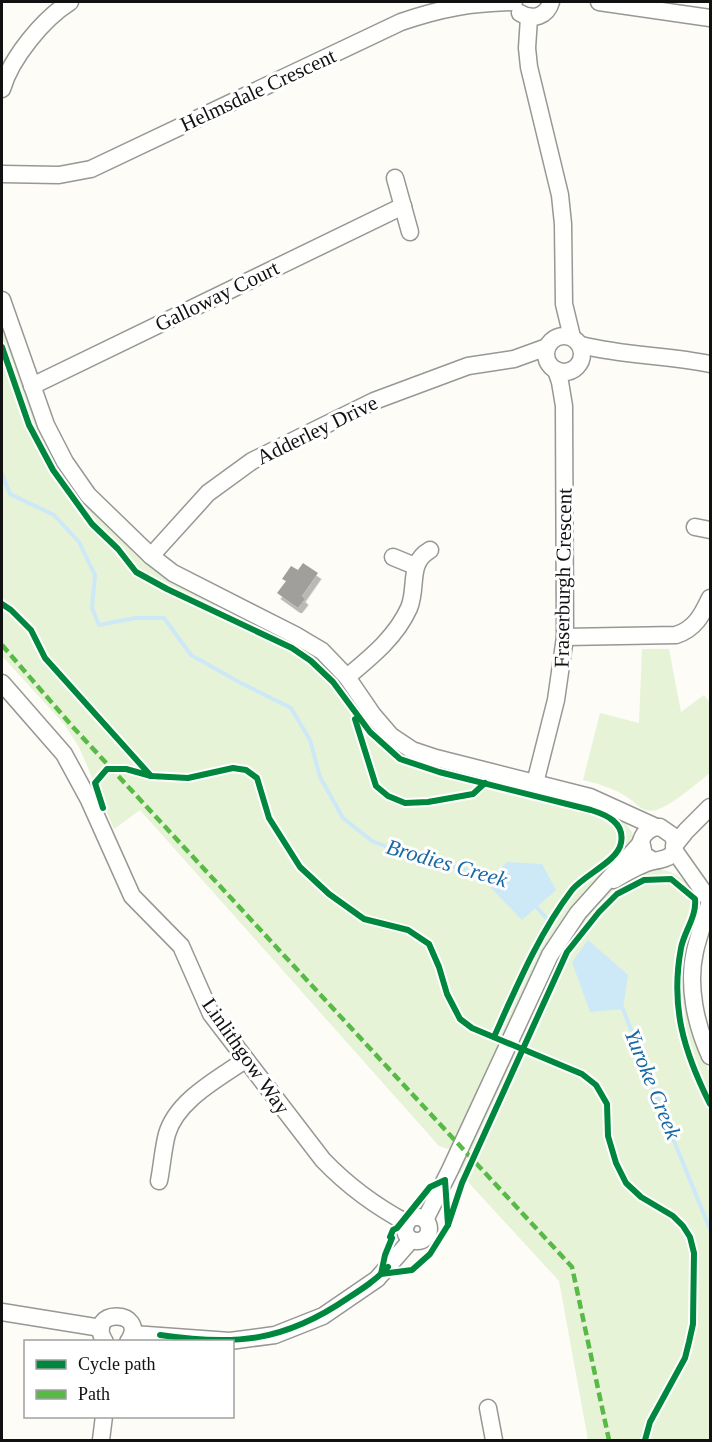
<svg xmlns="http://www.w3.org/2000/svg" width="712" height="1442" viewBox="0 0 712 1442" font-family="Georgia,serif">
  <defs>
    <filter id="shadow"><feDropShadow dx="3.5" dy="6" stdDeviation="0" flood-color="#0004"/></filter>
  </defs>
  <rect width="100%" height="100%" fill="#fdfcf7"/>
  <g fill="#e7f3d7">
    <polygon points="2,325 37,426 68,481 104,522 149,565 224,611 289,639 326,664 381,733 587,802 623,820 632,832 634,841 579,900 547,945 451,1150 439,1146 140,810 114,829 79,747 64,724 2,656"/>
    <path d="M642,649H669L681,712L704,695L710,703V773C697,783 667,810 651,811C641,811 635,802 627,797C614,788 598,784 583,780L600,713L639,723Z"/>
    <path d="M659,869C680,872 694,888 704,905L695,1037L710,1074V1440H588L559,1281L457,1170L564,941L599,900L628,876L643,870Z"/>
  </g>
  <g fill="#cde8f7">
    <polygon points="507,862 542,864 556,890 522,920 486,883"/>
    <polygon points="588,940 628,975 623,1009 590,1012 572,962"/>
  </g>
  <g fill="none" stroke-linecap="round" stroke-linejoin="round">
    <g stroke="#cde8f7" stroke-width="4">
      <polyline points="2,474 10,494 54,515 79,542 95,575 92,608 99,625 135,618 164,618 191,655 239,682 291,708 310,740 320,777 343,818 372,841 416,858 496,877"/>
      <polyline points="534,904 547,919"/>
      <polyline points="619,1005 623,1009 674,1141 710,1229"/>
    </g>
  </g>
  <polygon fill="#a19f9c" filter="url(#shadow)" points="303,563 318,573 302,596 305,599 298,608 277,593 286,581 282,579 291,566 298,570"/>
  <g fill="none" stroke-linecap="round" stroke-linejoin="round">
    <g stroke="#979795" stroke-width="19">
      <g id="minor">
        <polyline points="599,2 710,18"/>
        <path d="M520,13C533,21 547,16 551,2"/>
        <polyline points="529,18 527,48 529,67 560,195 563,224 564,304 572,337"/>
        <path d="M2,89C11,58 43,19 70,2"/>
        <path d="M2,174L59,175L91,169L401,22C442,8 471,3 514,2"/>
        <polyline points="395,178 410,232"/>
        <polyline points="2,300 46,425 65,462 88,495 151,556 173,573 295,635 322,651 347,677 373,715 391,736 412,750 436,758 590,797 656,827"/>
        <circle cx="564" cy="354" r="18"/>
        <path d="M581,345C624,356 667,355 710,364"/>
        <polyline points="32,386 403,206"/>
        <polyline points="695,527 710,530"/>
        <polyline points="151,556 208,493 252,461 374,401 468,366 514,359 547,347"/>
        <polyline points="393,557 415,566"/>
        <path d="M565,637L676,635C695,629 702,615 710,598"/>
        <path d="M347,677C371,657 396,637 409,608C418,587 407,563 430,550"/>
        <path d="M2,683L64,754L89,800L132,896L181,946L211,1014L323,1160C348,1186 375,1206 407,1223"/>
        <polyline points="535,783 556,700 565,637 564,406 560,382 556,370"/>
        <polyline points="674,846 686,831 710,807"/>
        <path d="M674,850L710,901C705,918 699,934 695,951C687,986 696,1025 710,1056"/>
        <path d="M614,880C624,874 643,863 654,861C669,858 679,856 673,836L660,827C650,827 644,832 641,841L644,855L654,861"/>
        <path d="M159,1181C162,1166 163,1149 167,1134C177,1100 218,1079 245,1060"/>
        <circle cx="417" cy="1229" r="12"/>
        <polyline points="425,1220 450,1170 550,955 578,913 640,844"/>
        <polyline points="2,1312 101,1328"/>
        <polyline points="133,1334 230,1341 275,1335 323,1316 377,1279 411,1240"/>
        <path d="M105,1342C83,1307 151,1309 128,1342"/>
        <polyline points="488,1408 494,1440"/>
        <polyline points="101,1440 104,1416"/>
      </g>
    </g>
    <use href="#minor" stroke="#fffffe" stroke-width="16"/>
    <polyline stroke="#58b947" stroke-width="4.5" stroke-dasharray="9 4.5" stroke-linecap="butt" points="2,645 72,726 572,1267 609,1440"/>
    <g stroke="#fff" stroke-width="10">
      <g id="cycleway">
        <path d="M2,347L29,425L53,470L92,524L118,549L136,572L167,589L292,648L311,661L333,682L370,732L400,759L439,772L591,810C607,815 625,823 621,843C618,861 584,875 572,890C539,933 516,988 494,1037"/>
        <polyline points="2,604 11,610 31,630 45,658 151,776 188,778 233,768 246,770 257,778 269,818 300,867 329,894 364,919 408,930 429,944 439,967 447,994 460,1019 472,1028 582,1074 596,1085 607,1104 608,1136 616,1163 626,1183 641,1197 673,1216 683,1226 690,1237 694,1253 693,1324 689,1342 685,1358 650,1422 645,1440"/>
        <polyline points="355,719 376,786 388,796 405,803 428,802 473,794 485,783"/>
        <polyline points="103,808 95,783 107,769 126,769 151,776"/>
        <path d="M448,1225L445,1180L430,1187L397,1228L393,1230L390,1237L392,1238L385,1255L381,1274L412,1270L430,1254L448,1225L462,1183L567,952L599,912L617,894L644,880L671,879L695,899C697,916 684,932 681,948C670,1007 684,1052 710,1104"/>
        <path d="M160,1335C235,1346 284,1342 348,1298C362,1289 376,1280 388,1267"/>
      </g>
    </g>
    <use href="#cycleway" stroke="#00873e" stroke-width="6"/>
  </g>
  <g text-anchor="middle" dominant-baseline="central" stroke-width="6" stroke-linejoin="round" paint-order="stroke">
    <g font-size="21" fill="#111" stroke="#fff">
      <text transform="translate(258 90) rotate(-25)">Helmsdale Crescent</text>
      <text transform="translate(217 296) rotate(-26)">Galloway Court</text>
      <text transform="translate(317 430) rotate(-26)">Adderley Drive</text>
      <text transform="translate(563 578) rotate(-89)">Fraserburgh Crescent</text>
      <text transform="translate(246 1056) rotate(55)">Linlithgow Way</text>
    </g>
    <g font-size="22" font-style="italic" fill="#1768a6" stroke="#fff">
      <text transform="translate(447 863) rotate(16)">Brodies Creek</text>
      <text transform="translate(653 1084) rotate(68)">Yuroke Creek</text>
    </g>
  </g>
  <rect width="712" height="1442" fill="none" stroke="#111111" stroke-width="6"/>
  <rect x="24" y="1340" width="210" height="78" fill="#ffffff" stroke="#a0a0a0" stroke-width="1.5"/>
  <rect x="36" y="1360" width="30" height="9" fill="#00873e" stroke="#a0a0a0" stroke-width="1.5"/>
  <text x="78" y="1370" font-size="18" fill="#111111">Cycle path</text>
  <rect x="36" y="1390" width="30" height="9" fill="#58b947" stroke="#a0a0a0" stroke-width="1.5"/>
  <text x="78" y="1400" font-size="18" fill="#111111">Path</text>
</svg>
